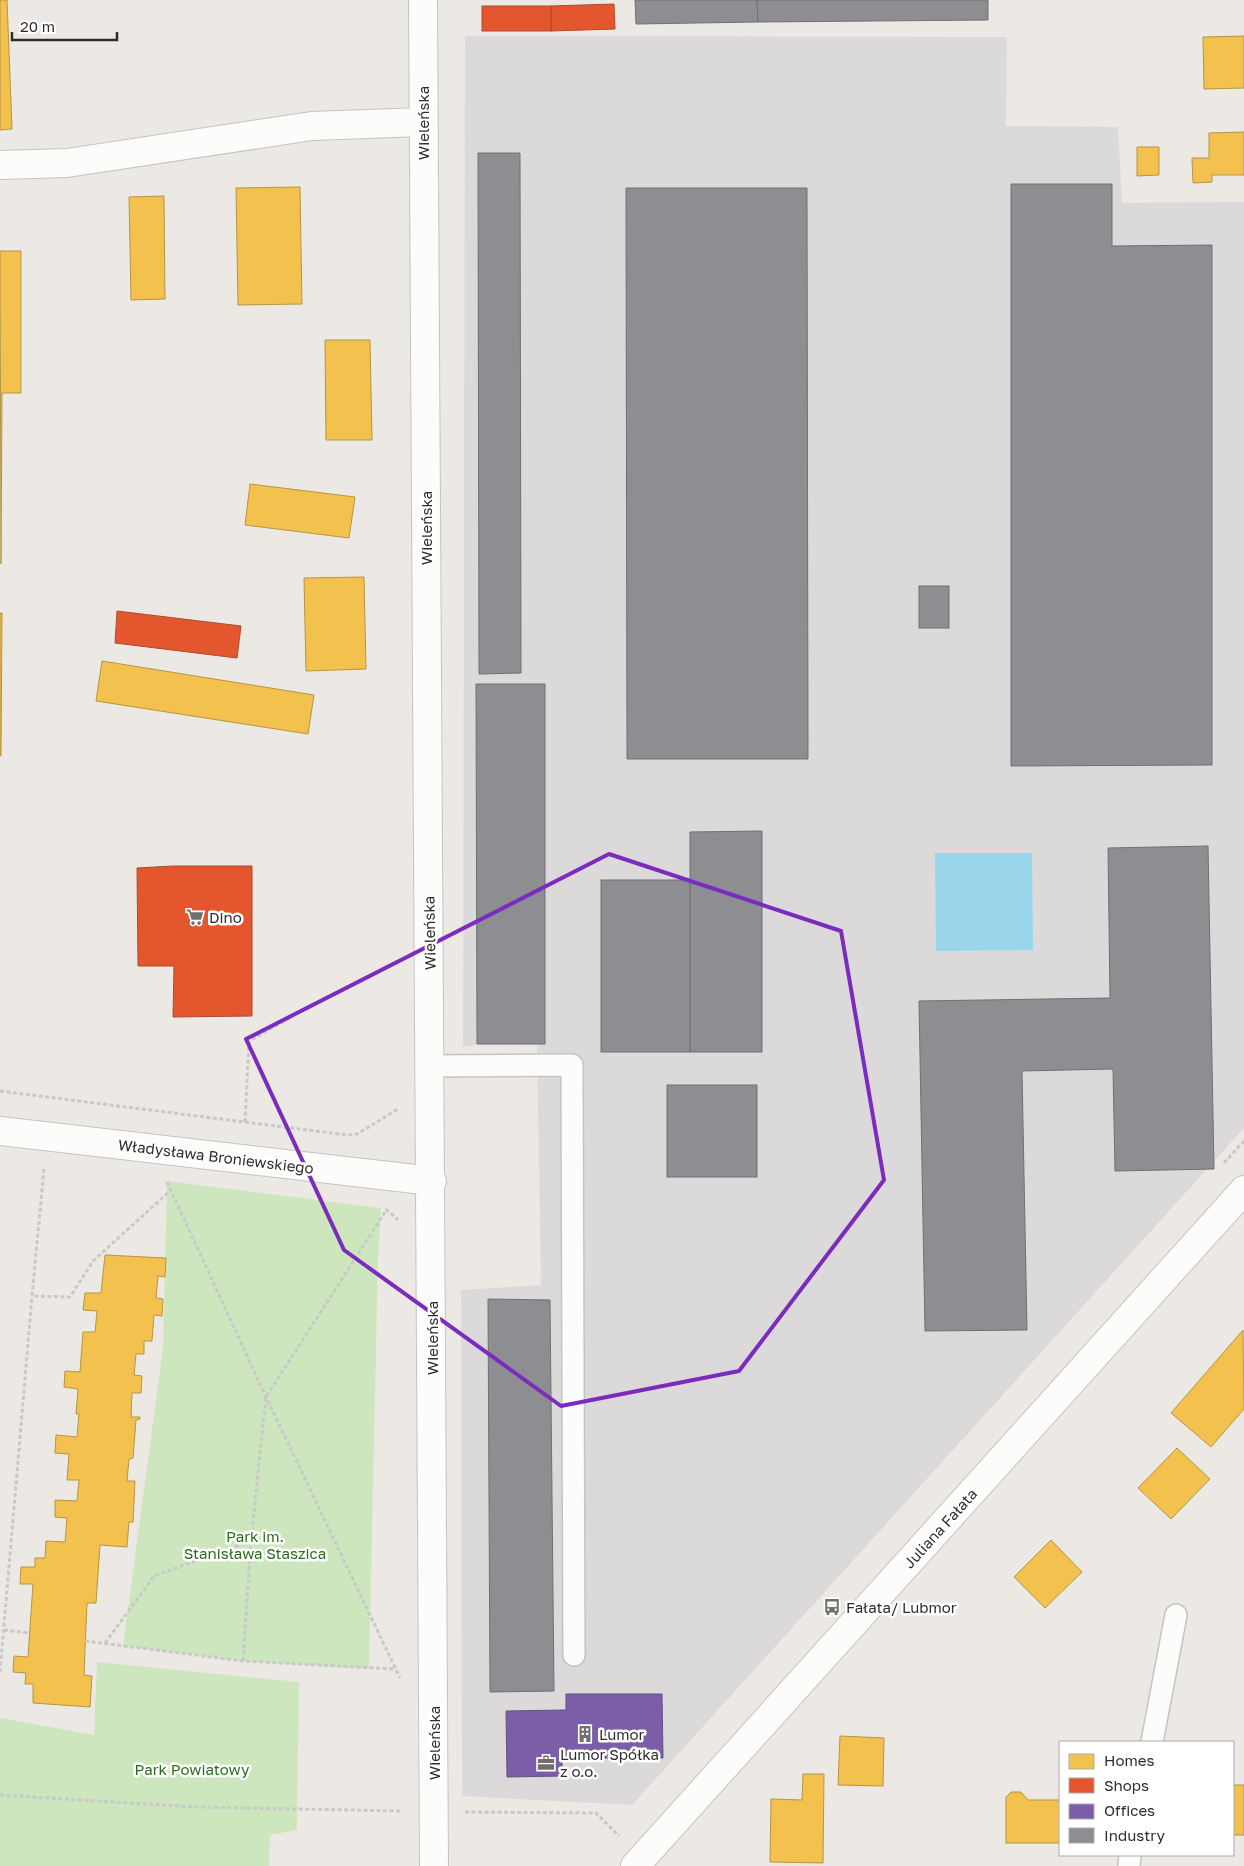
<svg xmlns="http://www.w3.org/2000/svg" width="1244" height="1866" viewBox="0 0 1244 1866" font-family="'Golos Text',sans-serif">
  <rect width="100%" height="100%" fill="#ece8e4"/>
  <polygon fill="#dcd9db" points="465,36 1007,37 1006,126 1118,127 1122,203 1244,202 1244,1128 632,1805 462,1796 461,1290 541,1285 537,1045 477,1044 463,1047"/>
  <g fill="#cee6be">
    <polygon points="167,1181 381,1208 378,1259 369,1669 243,1661 123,1646 163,1348"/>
    <polygon points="97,1662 299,1682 297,1830 270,1835 269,1866 0,1866 0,1718 94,1735"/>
  </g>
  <polygon fill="#99d6ec" points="935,853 1032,853 1033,950 936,951"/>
  <g fill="#f2c14e" stroke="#b79544">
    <polygon points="0,0 7,0 12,129 0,130"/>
    <polygon points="1244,36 1244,88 1204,89 1203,37"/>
    <polygon points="1244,132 1244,175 1212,175 1212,182 1193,183 1192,158 1209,158 1209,133"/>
    <polygon points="1137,147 1159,147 1159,175 1137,176"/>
    <polygon points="300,187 302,304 238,305 236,188"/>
    <polygon points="164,196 165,299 131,300 129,197"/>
    <polygon points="0,251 21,251 21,393 2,393 1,564"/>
    <polygon points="325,340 370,340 372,440 326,440"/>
    <polygon points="250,484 355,497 349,538 245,525"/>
    <polygon points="364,577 366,669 306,671 304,578"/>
    <polygon points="0,613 2,613 1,756 0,756"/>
    <polygon points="102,661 314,695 308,734 96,701"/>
    <polygon points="105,1255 166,1258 165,1277 158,1276 156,1298 163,1299 162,1316 154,1315 152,1341 144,1341 144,1354 136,1354 134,1375 142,1376 141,1393 132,1393 131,1417 140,1417 140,1419 136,1420 133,1458 129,1459 127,1481 135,1481 133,1522 129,1522 127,1547 100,1545 96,1603 87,1603 84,1675 92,1676 90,1707 33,1703 33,1684 25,1684 26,1673 13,1672 14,1656 28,1657 33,1584 20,1584 21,1567 35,1567 35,1558 45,1558 46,1541 65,1542 67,1518 55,1517 55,1500 77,1501 79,1480 67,1480 69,1454 55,1453 56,1435 77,1437 79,1414 76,1414 78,1389 64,1387 65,1371 80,1372 83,1332 95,1332 97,1311 83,1310 85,1293 101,1293"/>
    <polygon points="1243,1330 1244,1409 1211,1447 1171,1413"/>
    <polygon points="1177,1448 1210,1479 1171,1519 1138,1488"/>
    <polygon points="1051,1540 1082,1572 1045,1608 1014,1577"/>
    <polygon points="840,1736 884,1738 883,1786 838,1785"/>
    <polygon points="803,1774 824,1774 823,1863 770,1862 771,1799 802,1800"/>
    <rect x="1233" y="1785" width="11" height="50"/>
    <polygon points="1011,1792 1021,1792 1028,1800 1060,1800 1060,1843 1006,1843 1006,1797"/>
  </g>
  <g fill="#e4572e" stroke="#ad4b2e">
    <polygon points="614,4 615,29 551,31 551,6"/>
    <rect x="482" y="6" width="69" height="25"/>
    <polygon points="117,611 241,626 237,658 115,643"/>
    <polygon points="173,866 252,866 252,1016 173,1017 174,966 138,966 137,868"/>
  </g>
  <polygon fill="#7b5ea7" stroke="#645083" points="566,1694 662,1694 663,1758 562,1758 562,1776 507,1777 506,1711 566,1710"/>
  <g fill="#8d8d92" stroke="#707074">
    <polygon points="635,0 757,0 758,22 636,24"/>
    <polygon points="757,0 988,0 988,20 758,22"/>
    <polygon points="478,153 520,153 521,673 479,674"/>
    <polygon points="1011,184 1112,184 1112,246 1212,245 1212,765 1011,766"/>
    <polygon points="626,188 807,188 808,759 627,759"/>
    <rect x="919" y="586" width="30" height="42"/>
    <polygon points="476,684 545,684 545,1044 477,1044"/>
    <polygon points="762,831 762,1052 690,1052 690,832"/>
    <polygon points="1208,846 1214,1169 1115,1171 1113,1069 1022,1071 1027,1330 925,1331 919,1001 1110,998 1108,848"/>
    <rect x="601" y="880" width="89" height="172"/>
    <rect x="667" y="1085" width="90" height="92"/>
    <polygon points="488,1299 550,1300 554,1691 490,1692"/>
  </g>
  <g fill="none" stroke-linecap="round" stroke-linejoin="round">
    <g stroke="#c5c4c5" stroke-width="24">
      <g id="service">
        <polyline points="431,1066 572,1065 574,1655"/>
        <polyline points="1152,1742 1176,1615"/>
        <polyline points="1129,1866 1130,1855"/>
      </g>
    </g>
    <g stroke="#c5c4c5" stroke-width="30">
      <g id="minor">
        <polyline points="423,0 434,1866"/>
        <polyline points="0,165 67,163 312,126 422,122"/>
        <polyline points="0,1131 432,1181"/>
      </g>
    </g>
    <g stroke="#c5c4c5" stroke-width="30">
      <polyline id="secondary" points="635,1866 1244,1190"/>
    </g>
    <g stroke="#c9c9c8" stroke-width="3" stroke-dasharray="4 2.5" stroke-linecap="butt">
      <polyline points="0,1091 347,1135 357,1134 398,1109"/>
      <polyline points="245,1122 249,1041 292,1017"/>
      <polyline points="1224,1163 1244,1141"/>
      <polyline points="44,1169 32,1296 70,1297 93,1261 171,1190"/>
      <polyline points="167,1182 266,1397 400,1678"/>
      <polyline points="386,1209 398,1220"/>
      <polyline points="4,1630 29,1633"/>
      <polyline points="85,1641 243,1661 395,1669"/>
      <polyline points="105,1643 154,1576 251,1541"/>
      <polyline points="243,1661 251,1541 266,1397 387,1209"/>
      <polyline points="0,1672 32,1296"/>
      <polyline points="0,1795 195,1807 401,1811"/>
      <polyline points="465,1812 596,1813 619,1836"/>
    </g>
    <use href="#service" stroke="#fcfcfb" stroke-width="21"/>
    <use href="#minor" stroke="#fcfcfb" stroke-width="28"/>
    <use href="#secondary" stroke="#fcfcfb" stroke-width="28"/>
  </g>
  <path fill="none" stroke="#7b2cbf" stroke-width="4" stroke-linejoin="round" d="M609,854L841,931L884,1180L739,1371L561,1406L344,1250L246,1039Z"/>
  <defs>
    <g id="supermarket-bare" transform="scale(1.35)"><path d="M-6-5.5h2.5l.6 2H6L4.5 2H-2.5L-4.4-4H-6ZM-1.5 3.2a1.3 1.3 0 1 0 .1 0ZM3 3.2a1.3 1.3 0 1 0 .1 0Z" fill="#706f6e" stroke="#fff" stroke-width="2.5" paint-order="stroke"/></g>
    <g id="bus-bare" transform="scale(1.35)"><path d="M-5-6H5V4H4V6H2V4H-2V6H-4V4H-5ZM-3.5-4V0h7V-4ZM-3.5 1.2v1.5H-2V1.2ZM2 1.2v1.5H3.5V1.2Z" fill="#706f6e" stroke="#fff" stroke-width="2.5" paint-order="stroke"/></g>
    <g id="building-bare" transform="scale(1.35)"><path d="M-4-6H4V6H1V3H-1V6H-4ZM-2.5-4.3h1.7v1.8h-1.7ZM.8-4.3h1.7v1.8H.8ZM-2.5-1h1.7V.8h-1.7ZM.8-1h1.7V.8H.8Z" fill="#706f6e" stroke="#fff" stroke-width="2.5" paint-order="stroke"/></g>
    <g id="office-bare" transform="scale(1.35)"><path d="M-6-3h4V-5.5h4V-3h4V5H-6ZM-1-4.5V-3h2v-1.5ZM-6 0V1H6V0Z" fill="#706f6e" stroke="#fff" stroke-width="2.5" paint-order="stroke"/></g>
  </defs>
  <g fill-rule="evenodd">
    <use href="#supermarket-bare" x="195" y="917"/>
    <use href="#bus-bare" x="832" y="1607"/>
    <use href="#building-bare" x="585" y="1734"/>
    <use href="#office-bare" x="546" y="1763"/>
  </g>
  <g text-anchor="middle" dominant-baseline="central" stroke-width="5" stroke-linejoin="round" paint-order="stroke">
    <g font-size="15" fill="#2e2e2e" stroke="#fff">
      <text transform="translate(423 123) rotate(-90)">Wieleńska</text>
      <text transform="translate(426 528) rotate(-90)">Wieleńska</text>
      <text transform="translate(429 933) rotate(-91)">Wieleńska</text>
      <text transform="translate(216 1156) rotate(7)">Władysława Broniewskiego</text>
      <text transform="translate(432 1338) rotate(-90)">Wieleńska</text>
      <text transform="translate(940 1528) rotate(-48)">Juliana Fałata</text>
      <text transform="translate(434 1743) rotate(-90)">Wieleńska</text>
    </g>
    <g font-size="15" fill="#2e2e2e" stroke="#fff" text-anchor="start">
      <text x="209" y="917">Dino</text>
      <text x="846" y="1607">Fałata/ Lubmor</text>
      <text x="599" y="1734">Lumor</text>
      <text x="560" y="1754">Lumor Spółka<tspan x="560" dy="17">z o.o.</tspan></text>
    </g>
    <g font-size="15" fill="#2c6e1b" stroke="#fff">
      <text x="255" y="1536">Park im.<tspan x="255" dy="17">Stanisława Staszica</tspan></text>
      <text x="192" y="1769">Park Powiatowy</text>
    </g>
  </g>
  <rect x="1059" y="1741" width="175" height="115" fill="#ffffff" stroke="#ababab"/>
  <rect x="1069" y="1754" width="25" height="15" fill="#f2c14e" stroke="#ababab"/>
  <text x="1104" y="1766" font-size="15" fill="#2e2e2e">Homes</text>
  <rect x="1069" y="1778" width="25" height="15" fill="#e4572e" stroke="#ababab"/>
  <text x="1104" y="1791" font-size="15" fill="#2e2e2e">Shops</text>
  <rect x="1069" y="1804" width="25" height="15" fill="#7b5ea7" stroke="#ababab"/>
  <text x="1104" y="1816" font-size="15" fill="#2e2e2e">Offices</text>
  <rect x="1069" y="1828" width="25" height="15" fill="#8d8d92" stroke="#ababab"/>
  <text x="1104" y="1841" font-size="15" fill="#2e2e2e">Industry</text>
  <path d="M12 32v8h105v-8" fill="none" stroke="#2e2e2e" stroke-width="2.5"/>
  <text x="20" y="32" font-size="15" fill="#2e2e2e" stroke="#ffffff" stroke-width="4" paint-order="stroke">20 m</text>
</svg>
